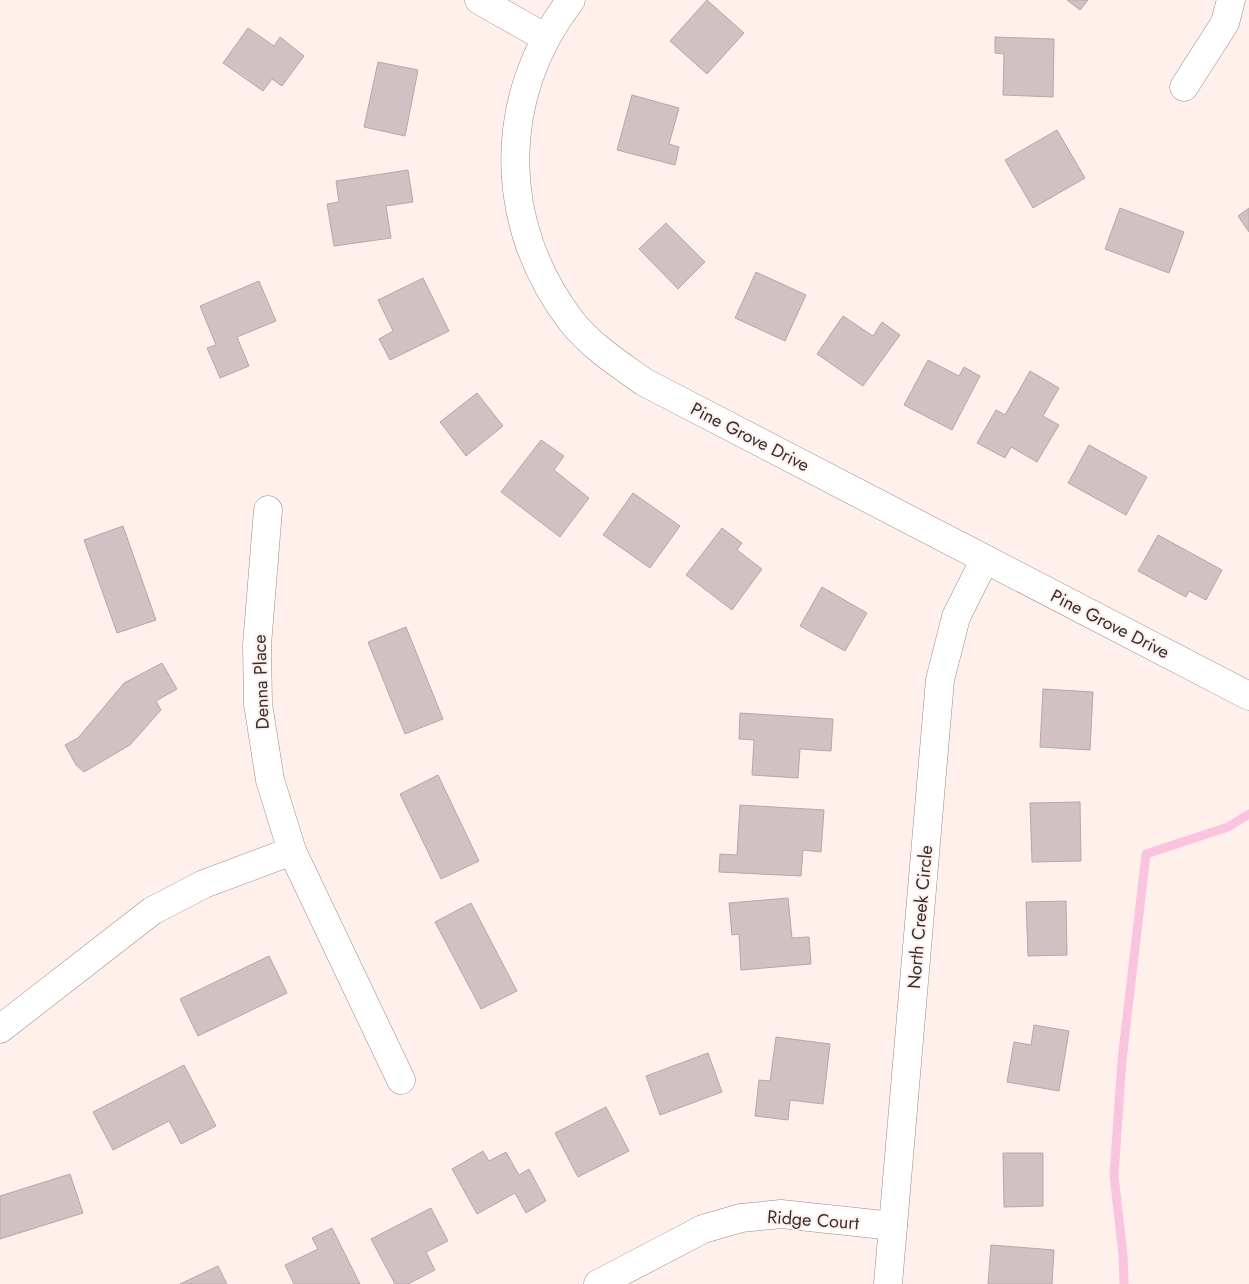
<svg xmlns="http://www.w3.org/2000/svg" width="1249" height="1284" viewBox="0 0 1249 1284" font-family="Jost,sans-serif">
  <rect width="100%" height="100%" fill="#fff0ec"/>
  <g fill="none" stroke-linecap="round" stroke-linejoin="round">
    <polyline stroke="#fac4e1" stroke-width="9" points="1124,1284 1123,1255 1114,1175 1122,1060 1146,854 1228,827 1249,814"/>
  </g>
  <g fill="#d0c1c3" stroke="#b6a7a9">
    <polygon points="707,0 744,33 707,74 670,41"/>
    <polygon points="1067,0 1088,0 1080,10"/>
    <polygon points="248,28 274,46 280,37 304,56 282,86 272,79 263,91 223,63"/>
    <polygon points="995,37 1054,39 1053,97 1003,95 1004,54 995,53"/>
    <polygon points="378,62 418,70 405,136 364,127"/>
    <polygon points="632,95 679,108 669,144 679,147 675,165 617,150"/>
    <polygon points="1057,130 1085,178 1033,208 1005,160"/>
    <polygon points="408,170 413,202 386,206 391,238 334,246 327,204 339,202 336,181"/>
    <polygon points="1120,208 1184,232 1169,273 1105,249"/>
    <polygon points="1249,208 1249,232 1238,216"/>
    <polygon points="666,223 705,262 678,289 639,249"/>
    <polygon points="756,272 806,295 785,341 735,318"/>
    <polygon points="423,278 449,331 390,360 379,339 393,331 378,300"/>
    <polygon points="259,281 276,321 237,337 249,366 220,378 207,348 216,345 200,306"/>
    <polygon points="843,316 873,336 882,322 900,335 863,386 817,354"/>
    <polygon points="928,360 959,376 964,367 980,376 952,430 904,405"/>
    <polygon points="1030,371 1059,388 1043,416 1059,425 1037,462 1011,447 1005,458 977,443 996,410 1005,415"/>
    <polygon points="477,393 503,426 466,456 440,422"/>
    <polygon points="541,440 564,456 554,470 589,498 560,537 501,492"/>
    <polygon points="1089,445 1147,477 1126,515 1068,483"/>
    <polygon points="633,493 680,526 650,568 603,535"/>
    <polygon points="123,526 156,620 117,633 84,540"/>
    <polygon points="722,528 742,543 737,550 762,569 732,610 686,575"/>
    <polygon points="1158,535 1222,570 1206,600 1189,591 1186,597 1138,571"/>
    <polygon points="822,587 867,613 845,651 800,626"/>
    <polygon points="406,627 443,719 405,734 368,642"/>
    <polygon points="162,663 177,689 156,701 161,710 130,745 84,772 76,765 65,745 78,738 124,683"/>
    <polygon points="1043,689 1093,692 1090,750 1040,747"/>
    <polygon points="740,713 833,719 831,751 800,749 798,778 752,775 754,740 739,739"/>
    <polygon points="438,775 479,861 441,879 400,794"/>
    <polygon points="1080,802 1081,861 1032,862 1030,803"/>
    <polygon points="740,805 824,810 821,852 803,850 801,876 719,872 720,854 737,855"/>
    <polygon points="788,898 792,938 809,937 811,964 741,970 739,934 732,935 729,903"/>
    <polygon points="1066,901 1067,955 1028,956 1026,902"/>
    <polygon points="471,903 517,991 481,1009 435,922"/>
    <polygon points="269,956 287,993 198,1036 180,999"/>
    <polygon points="1034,1025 1069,1031 1059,1091 1007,1082 1014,1042 1031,1045"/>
    <polygon points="776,1037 830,1044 823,1104 790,1100 788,1120 755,1116 759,1080 770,1081"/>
    <polygon points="708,1053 722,1092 660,1115 646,1076"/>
    <polygon points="184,1065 216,1126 181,1144 169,1121 113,1150 93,1112"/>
    <polygon points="606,1107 629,1151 578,1177 555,1133"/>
    <polygon points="483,1151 489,1161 506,1152 519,1175 529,1169 546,1201 526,1213 515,1193 477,1214 452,1169"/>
    <polygon points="1003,1153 1043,1153 1043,1206 1004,1207"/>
    <polygon points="70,1174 83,1213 0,1239 0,1196"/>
    <polygon points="431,1208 448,1241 426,1252 435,1270 408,1284 395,1284 371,1239"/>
    <polygon points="332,1228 360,1284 294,1284 285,1265 318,1249 312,1238"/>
    <polygon points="991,1245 1054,1250 1052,1284 988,1284"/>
    <polygon points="218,1266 227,1284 180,1284"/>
  </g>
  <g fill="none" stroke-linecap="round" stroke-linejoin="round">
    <g stroke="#988b88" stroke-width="29">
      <g id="street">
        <polyline points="479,0 546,38"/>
        <path d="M571,0C496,97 497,225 572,322C592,347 619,364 644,382L1249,696"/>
        <polyline points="1184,87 1225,23 1231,0"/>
        <polyline points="268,510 257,645 258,704 270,780 292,851 401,1080"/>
        <polyline points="0,1029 152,911 204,884 292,851"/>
        <polyline points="598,1284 703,1229 741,1218 781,1214 893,1226"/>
        <polyline points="888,1284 940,680 956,617 985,559"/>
      </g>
    </g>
    <use href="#street" stroke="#fff" stroke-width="28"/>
  </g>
  <g text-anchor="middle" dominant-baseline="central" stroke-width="4" stroke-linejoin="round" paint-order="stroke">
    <g font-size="18" fill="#36302f" stroke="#fff0ec">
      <text transform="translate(750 437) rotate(27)">Pine Grove Drive</text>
      <text transform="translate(1110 624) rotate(27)">Pine Grove Drive</text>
      <text transform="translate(261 682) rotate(-92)">Denna Place</text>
      <text transform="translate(920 917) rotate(-85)">North Creek Circle</text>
      <text transform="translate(813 1220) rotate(4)">Ridge Court</text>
    </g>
  </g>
</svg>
